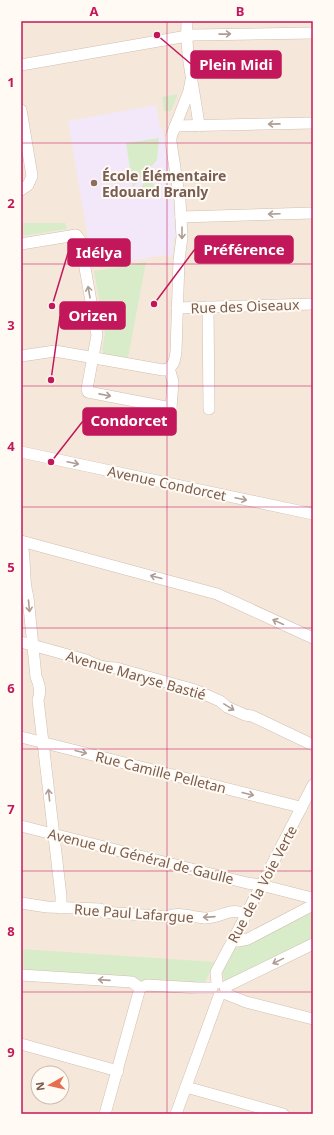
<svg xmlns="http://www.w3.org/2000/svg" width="334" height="1135" viewBox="0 0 334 1135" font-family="'Noto Sans',sans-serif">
  <rect width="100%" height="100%" fill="#fdf6ec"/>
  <path fill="#f5e8da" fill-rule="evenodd" d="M21,21H313V1114H21ZM38,1073H62V1097H38Z"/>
  <polygon fill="#f3e8fa" points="156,105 160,127 162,127 173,200 176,237 174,237 172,257 163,255 93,267 68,121"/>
  <g fill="#d8ecc9">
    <polygon points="178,94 171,111 164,111 162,97"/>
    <polygon points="159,138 157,160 133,187 126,143"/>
    <polygon points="152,176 155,192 140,194 138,193 143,184"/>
    <polygon points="21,223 65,223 67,229 21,236"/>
    <polygon points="146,262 128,358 104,354 102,349 105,334 94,271"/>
    <polygon points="313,910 313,941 227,981 224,979 222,971 232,950"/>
    <polygon points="21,949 215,962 203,986 21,972"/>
  </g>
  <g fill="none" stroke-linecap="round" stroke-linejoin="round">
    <g stroke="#d1beb0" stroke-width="12">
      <g id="minor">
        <path d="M187,21C185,57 195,91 199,126"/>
        <polyline points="21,65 193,35 313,33"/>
        <polyline points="21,110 32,176 28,185 21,190"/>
        <polyline points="175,126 313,123"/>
        <polyline points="181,217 313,213"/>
        <polyline points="21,244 76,235 80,240 97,335 87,389 88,392 171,408 173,382 169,368"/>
        <polyline points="208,307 209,409"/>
        <polyline points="177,308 313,304"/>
        <path d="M21,356L55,351L163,370C173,369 175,361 176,351L179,260L182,237L180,201L171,142V137L189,91L191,80"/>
        <polyline points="170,430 171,408"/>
        <polyline points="21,452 313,514"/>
        <path d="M21,541C27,559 22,578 28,597L36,677C40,685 41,692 38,700L61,896V908"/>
        <polyline points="21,541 217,594 313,638"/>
        <path d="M21,642L86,660C96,666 105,668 116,668L195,690L220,701L227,707L245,715L252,716L313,745"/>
        <polyline points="21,737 296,806 301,809"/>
        <polyline points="21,826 247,883 261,885 312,898 313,901"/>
        <path d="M21,903L47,907L100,909L104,912L167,917C178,911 194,918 207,918C222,917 230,907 246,914"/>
        <polyline points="233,940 238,941 248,939 313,905"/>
        <polyline points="21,975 132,982 140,988"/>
        <polyline points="217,983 216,972 233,940 313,785"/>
        <polyline points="225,987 313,944"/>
        <polyline points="140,988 147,985 198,988 212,988"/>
        <polyline points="226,994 246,1002 313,1019"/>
        <polyline points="21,1044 118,1071"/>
        <polyline points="186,1087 283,1114"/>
        <polyline points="105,1114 140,988"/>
        <polyline points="176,1114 219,996"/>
      </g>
    </g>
    <use href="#minor" stroke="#fff" stroke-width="11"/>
  </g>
  <defs><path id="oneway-shaft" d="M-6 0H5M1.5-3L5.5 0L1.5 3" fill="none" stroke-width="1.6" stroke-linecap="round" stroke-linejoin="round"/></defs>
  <g stroke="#af9d94">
    <use href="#oneway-shaft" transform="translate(225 34) rotate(-1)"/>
    <use href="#oneway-shaft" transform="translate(274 124) rotate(179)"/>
    <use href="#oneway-shaft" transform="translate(274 214) rotate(178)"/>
    <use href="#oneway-shaft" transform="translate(182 233) rotate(90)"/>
    <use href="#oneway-shaft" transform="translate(89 292) rotate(-100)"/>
    <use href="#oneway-shaft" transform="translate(105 395) rotate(11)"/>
    <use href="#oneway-shaft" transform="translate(73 463) rotate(12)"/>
    <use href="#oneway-shaft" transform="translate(241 499) rotate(12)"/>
    <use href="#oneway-shaft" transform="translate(156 577) rotate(-165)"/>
    <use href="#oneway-shaft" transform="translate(29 606) rotate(85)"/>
    <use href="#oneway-shaft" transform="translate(278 622) rotate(-155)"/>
    <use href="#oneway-shaft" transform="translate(229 707) rotate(31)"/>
    <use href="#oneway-shaft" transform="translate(81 752) rotate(14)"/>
    <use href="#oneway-shaft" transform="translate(248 794) rotate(14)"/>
    <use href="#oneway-shaft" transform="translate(49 795) rotate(-96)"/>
    <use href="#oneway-shaft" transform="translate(209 917) rotate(176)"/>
    <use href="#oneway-shaft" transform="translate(278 961) rotate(154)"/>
    <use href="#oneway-shaft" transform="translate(104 980) rotate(-176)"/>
  </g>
  <path fill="none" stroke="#c2185b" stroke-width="1" stroke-opacity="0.55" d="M167,21V1114M21,143H313M21,264H313M21,386H313M21,507H313M21,628H313M21,749H313M21,871H313M21,992H313"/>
  <circle fill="#8d6e63" stroke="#fffaf3" stroke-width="1.5" cx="94" cy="183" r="4"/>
  <g text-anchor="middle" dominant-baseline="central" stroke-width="4" stroke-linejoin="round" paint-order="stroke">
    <g font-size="14" font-weight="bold" fill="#785e54" stroke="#fffaf3" text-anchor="start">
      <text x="102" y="175">École Élémentaire<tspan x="102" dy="16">Edouard Branly</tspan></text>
    </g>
    <g font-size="14" fill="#7a5c4d" stroke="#fffaf3">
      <text transform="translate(245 306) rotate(-2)">Rue des Oiseaux</text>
      <text transform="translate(167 483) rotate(12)">Avenue Condorcet</text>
      <text transform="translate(136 675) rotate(16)">Avenue Maryse Bastié</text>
      <text transform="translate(161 772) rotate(14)">Rue Camille Pelletan</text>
      <text transform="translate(141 856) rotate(14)">Avenue du Général de Gaulle</text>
      <text transform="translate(262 884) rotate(-62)">Rue de la Voie Verte</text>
      <text transform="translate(134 913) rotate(4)">Rue Paul Lafargue</text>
    </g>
  </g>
  <path fill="none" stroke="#c2185b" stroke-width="1.5" d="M157 35L191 64M154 304L195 249M52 306L68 253M51 380L60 316M51 462L83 421"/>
  <g fill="#c2185b" stroke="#fffaf3" stroke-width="1.5">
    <circle cx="157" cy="35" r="4"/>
    <circle cx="154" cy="304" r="4"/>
    <circle cx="52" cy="306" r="4"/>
    <circle cx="51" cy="380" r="4"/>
    <circle cx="51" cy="462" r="4"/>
  </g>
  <g fill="#c2185b" stroke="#c2185b" stroke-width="1.5">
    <rect x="191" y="51" width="90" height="27" rx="4"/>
    <rect x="195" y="236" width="98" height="27" rx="4"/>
    <rect x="68" y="239" width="62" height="27" rx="4"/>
    <rect x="60" y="302" width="65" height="27" rx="4"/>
    <rect x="83" y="408" width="93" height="27" rx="4"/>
  </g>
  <g font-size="15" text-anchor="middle" font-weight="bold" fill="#fff">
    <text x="236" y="70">Plein Midi</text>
    <text x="244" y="255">Préférence</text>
    <text x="99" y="258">Idélya</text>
    <text x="93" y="321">Orizen</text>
    <text x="129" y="426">Condorcet</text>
  </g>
  <rect width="334" height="1135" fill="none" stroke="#fffaf3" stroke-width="44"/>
  <g transform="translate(50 1085) rotate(262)"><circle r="19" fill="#fffaf3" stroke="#cabbb1"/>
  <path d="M0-3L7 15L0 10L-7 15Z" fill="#e76f51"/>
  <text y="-6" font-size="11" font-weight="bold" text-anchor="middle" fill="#7a5c4d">N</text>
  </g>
  <rect x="22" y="22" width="290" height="1091" fill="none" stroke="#c2185b" stroke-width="1.5"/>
  <g font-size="13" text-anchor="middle" font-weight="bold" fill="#c2185b">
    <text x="94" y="16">A</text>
    <text x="240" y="16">B</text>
    <text x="11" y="87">1</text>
    <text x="11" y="208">2</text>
    <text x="11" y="330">3</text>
    <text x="11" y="451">4</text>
    <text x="11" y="572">5</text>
    <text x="11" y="693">6</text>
    <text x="11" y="814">7</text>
    <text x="11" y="936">8</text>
    <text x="11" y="1057">9</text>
  </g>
</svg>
